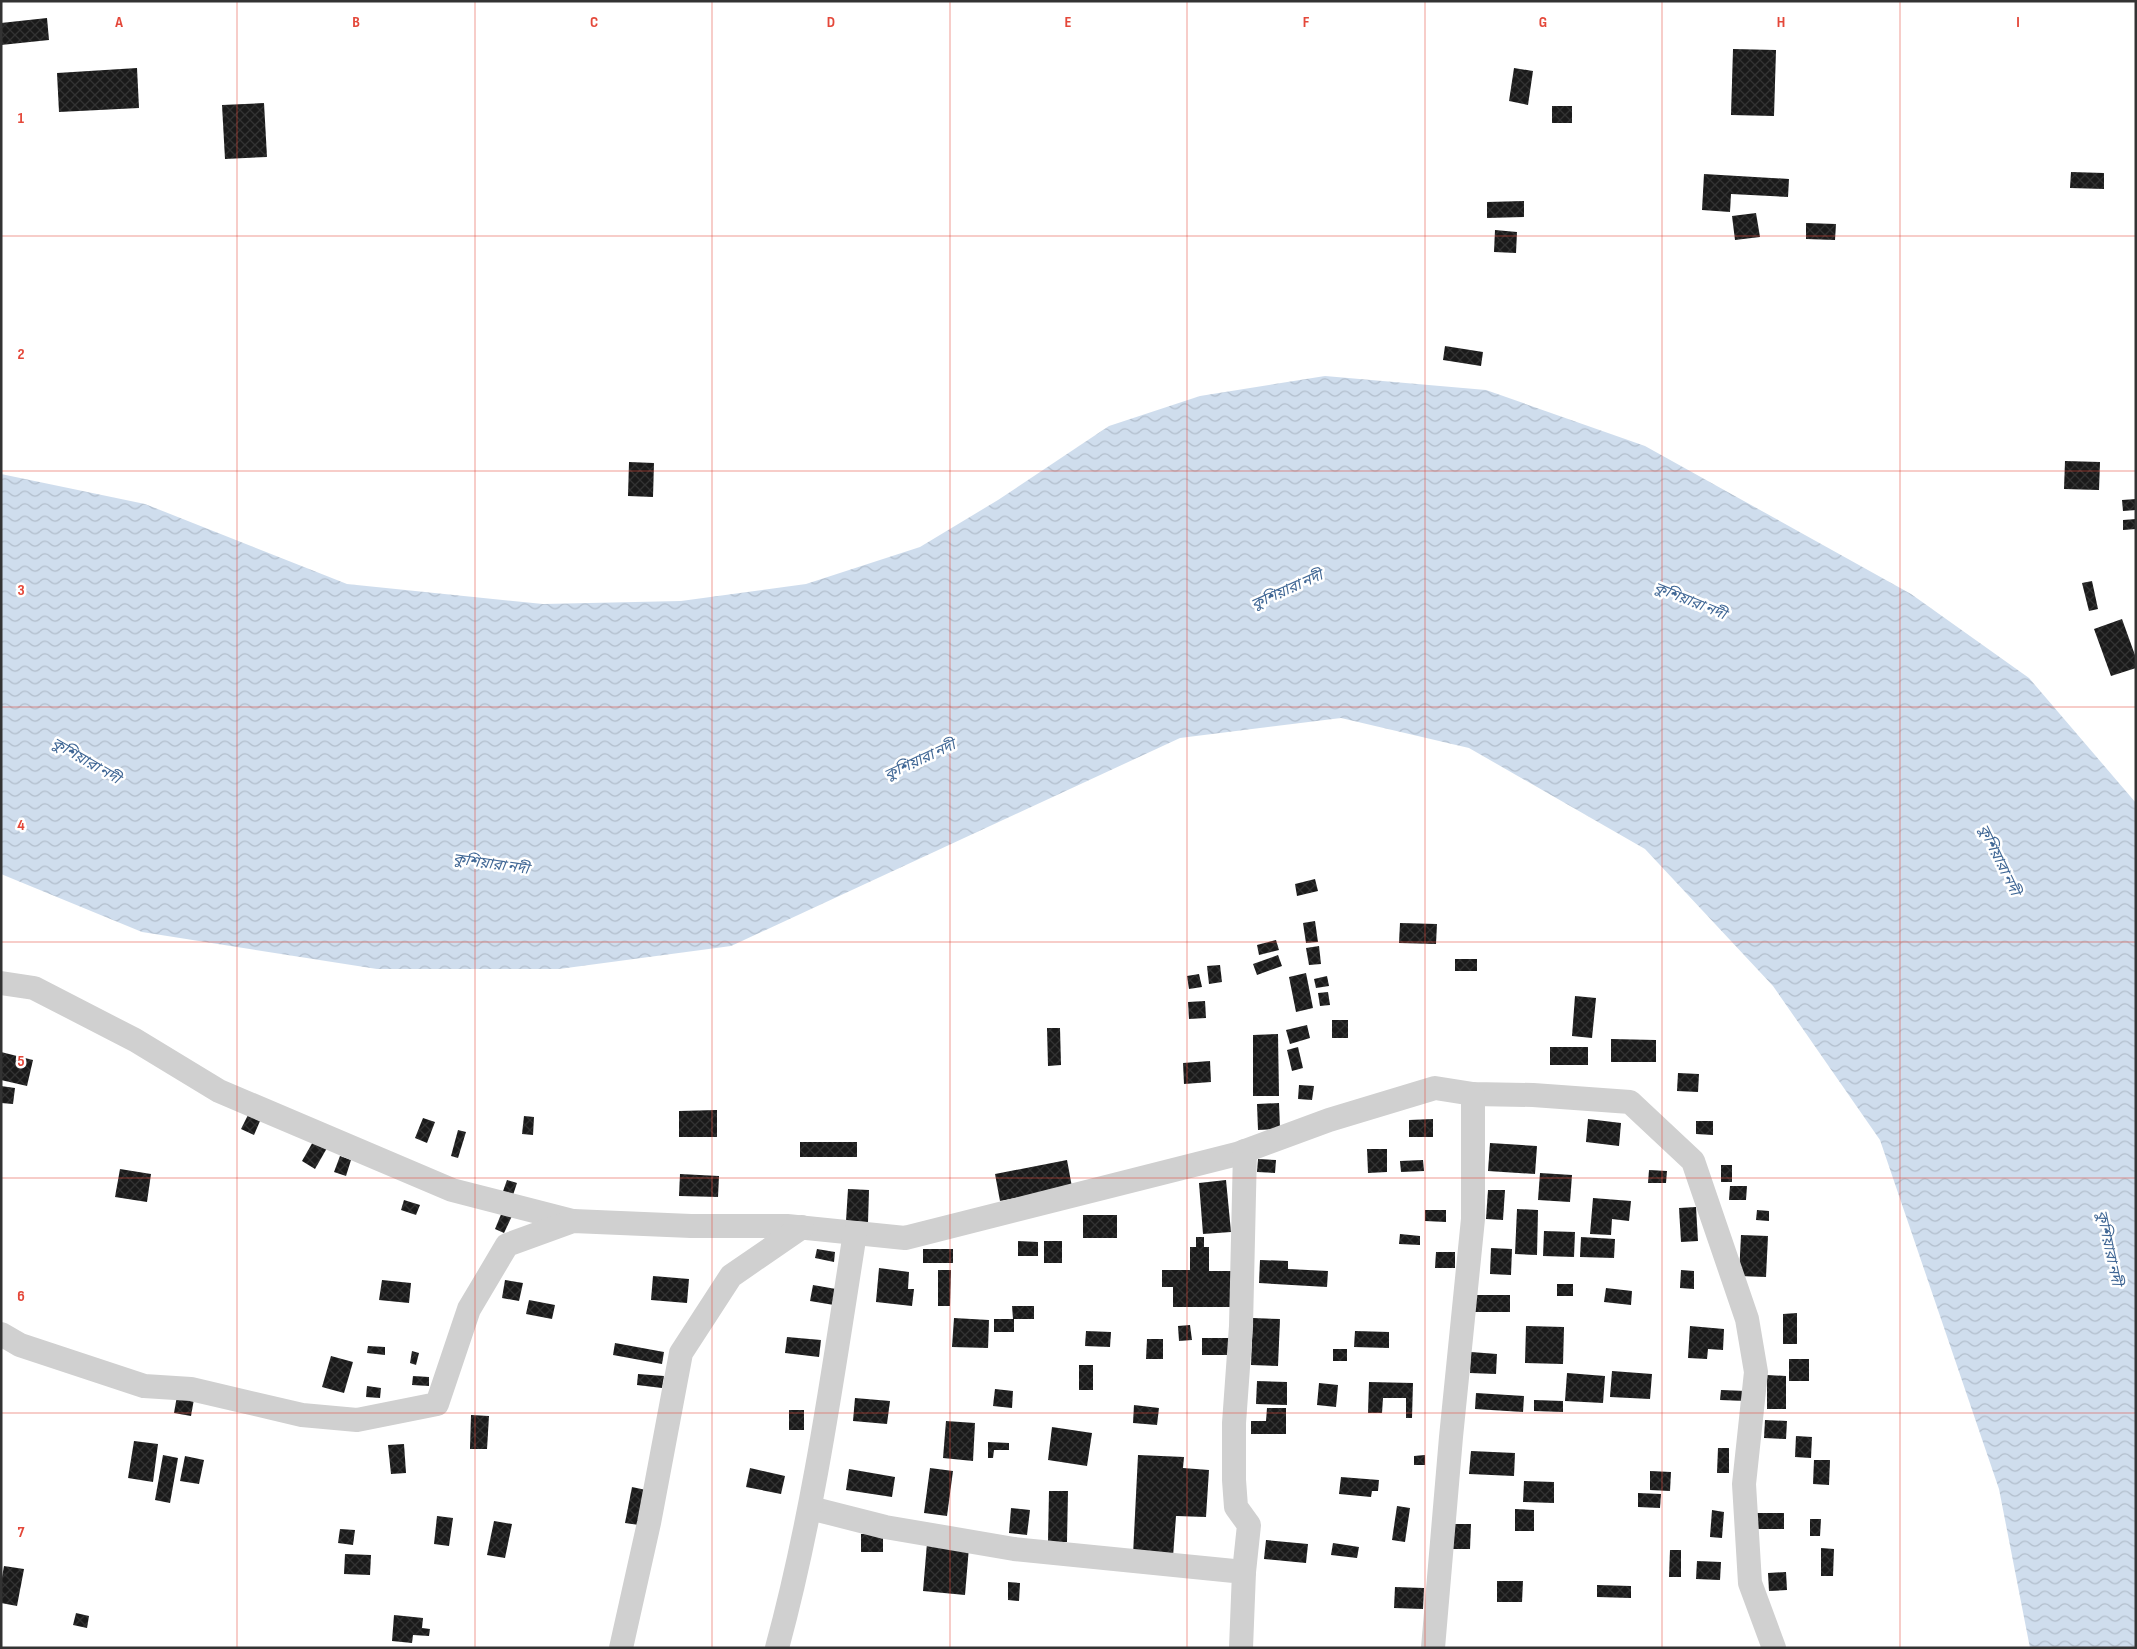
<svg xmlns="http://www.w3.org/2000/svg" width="2137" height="1649" viewBox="0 0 2137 1649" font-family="'Sofia Sans Condensed','Noto Sans Bengali',sans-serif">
  <defs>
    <pattern id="water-waves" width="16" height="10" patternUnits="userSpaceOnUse" patternTransform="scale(1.25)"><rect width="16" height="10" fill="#cfdded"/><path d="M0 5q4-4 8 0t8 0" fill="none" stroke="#b2becc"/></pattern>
    <pattern id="building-cross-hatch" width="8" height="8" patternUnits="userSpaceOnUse" patternTransform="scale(1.25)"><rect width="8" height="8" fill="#1a1a1a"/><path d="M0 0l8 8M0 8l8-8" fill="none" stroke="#333"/></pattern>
  </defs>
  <rect width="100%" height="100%" fill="#fff"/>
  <polygon fill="url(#water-waves)" points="1325,376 1486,390 1645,446 1911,594 2029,678 2136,803 2136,1648 2030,1648 1999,1489 1880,1140 1773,986 1645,849 1469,748 1341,718 1180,738 731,946 559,969 377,969 142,932 1,874 1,474 145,504 347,584 543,604 681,601 806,584 920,547 998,500 1109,426 1200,396"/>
  <g fill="url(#building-cross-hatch)">
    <polygon points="47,18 49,40 1,45 1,23"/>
    <polygon points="1733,49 1776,50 1774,116 1731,115"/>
    <polygon points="137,68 139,108 59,112 57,73"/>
    <polygon points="1514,68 1533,71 1528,105 1509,101"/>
    <polygon points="264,103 267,157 225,159 222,105"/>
    <rect x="1552" y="106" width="20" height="17"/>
    <polygon points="2071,172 2104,173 2104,189 2070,188"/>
    <polygon points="1704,174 1789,179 1788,197 1731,194 1730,212 1702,210"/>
    <polygon points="1524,201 1524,217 1487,218 1487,202"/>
    <polygon points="1756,213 1760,237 1735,240 1732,216"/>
    <polygon points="1806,223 1836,224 1835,240 1806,239"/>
    <polygon points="1495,230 1517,232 1516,253 1494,252"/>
    <polygon points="1445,346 1483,352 1481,366 1443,360"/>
    <polygon points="2065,461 2100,462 2099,490 2064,489"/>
    <polygon points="629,462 654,463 653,497 628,496"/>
    <polygon points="2136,499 2136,510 2123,511 2122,500"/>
    <polygon points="2136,519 2136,529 2123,530 2123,520"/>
    <polygon points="2092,581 2098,609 2089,611 2082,583"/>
    <polygon points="2122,619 2136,658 2136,668 2111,676 2094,629"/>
    <polygon points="1315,879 1318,891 1297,896 1295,884"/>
    <polygon points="1315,921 1318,942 1306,943 1303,923"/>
    <polygon points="1400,923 1437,924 1436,944 1399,943"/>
    <polygon points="1276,940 1279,950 1259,955 1257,945"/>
    <polygon points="1319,946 1321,964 1309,965 1306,948"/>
    <polygon points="1278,955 1282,966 1257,975 1253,964"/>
    <rect x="1455" y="959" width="22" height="12"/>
    <polygon points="1220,965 1222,982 1209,984 1207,966"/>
    <polygon points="1306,973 1313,1008 1296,1012 1289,977"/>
    <polygon points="1199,974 1202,987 1189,989 1187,976"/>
    <polygon points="1327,976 1329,986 1316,988 1314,979"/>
    <polygon points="1328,992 1330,1005 1320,1006 1318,993"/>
    <polygon points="1575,996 1596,998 1592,1038 1572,1036"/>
    <polygon points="1205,1001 1206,1018 1189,1019 1188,1002"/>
    <rect x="1332" y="1020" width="16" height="18"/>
    <polygon points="1307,1025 1310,1038 1290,1044 1286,1030"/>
    <polygon points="1047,1028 1060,1028 1061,1065 1048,1066"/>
    <polygon points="1278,1034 1279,1096 1253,1096 1253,1035"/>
    <polygon points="1611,1039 1656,1040 1656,1062 1611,1062"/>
    <polygon points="1298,1047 1303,1068 1292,1071 1287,1050"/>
    <rect x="1550" y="1047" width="38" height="18"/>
    <polygon points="1,1052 33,1060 27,1086 1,1080"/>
    <polygon points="1210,1061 1211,1082 1184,1084 1183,1063"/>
    <polygon points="1678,1073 1699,1074 1698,1092 1677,1091"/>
    <polygon points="1299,1085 1314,1086 1312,1100 1298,1099"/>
    <polygon points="1,1086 15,1088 13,1104 1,1103"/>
    <polygon points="1279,1103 1280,1129 1258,1130 1257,1104"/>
    <polygon points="717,1110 717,1137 679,1137 679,1111"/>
    <polygon points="248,1115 260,1121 254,1135 241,1129"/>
    <polygon points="524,1116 534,1117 533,1135 522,1134"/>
    <polygon points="423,1118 435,1122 427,1143 415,1138"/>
    <polygon points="1433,1119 1433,1137 1409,1137 1409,1120"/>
    <polygon points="1588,1119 1621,1123 1619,1146 1586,1142"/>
    <polygon points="1696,1121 1713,1121 1713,1135 1696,1134"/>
    <polygon points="458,1130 466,1132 458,1158 451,1156"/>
    <polygon points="314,1140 327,1148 315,1169 302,1161"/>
    <rect x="800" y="1142" width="57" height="15"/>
    <polygon points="1490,1143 1537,1146 1535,1174 1488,1171"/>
    <polygon points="1367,1149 1387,1149 1387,1172 1368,1173"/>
    <polygon points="340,1156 351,1160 346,1176 334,1172"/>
    <polygon points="1258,1159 1276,1160 1275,1173 1257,1172"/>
    <polygon points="1067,1160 1072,1187 1000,1201 995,1174"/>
    <polygon points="1423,1160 1424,1171 1401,1172 1400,1161"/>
    <rect x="1721" y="1165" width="11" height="17"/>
    <polygon points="120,1169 151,1174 147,1202 115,1197"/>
    <polygon points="1649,1170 1667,1171 1666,1183 1648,1183"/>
    <polygon points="1540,1173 1572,1175 1570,1202 1538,1200"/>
    <polygon points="680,1174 719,1176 718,1197 679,1196"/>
    <polygon points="507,1180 517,1183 512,1198 502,1194"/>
    <polygon points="1226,1180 1231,1232 1203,1234 1199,1183"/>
    <polygon points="1730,1186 1747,1186 1746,1200 1729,1200"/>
    <polygon points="848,1189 869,1190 868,1222 846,1221"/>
    <polygon points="1488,1190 1505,1190 1503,1220 1486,1219"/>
    <polygon points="1593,1198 1631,1201 1629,1221 1612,1219 1611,1235 1590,1234"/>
    <polygon points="404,1200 420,1205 416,1215 401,1210"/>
    <polygon points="1696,1207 1698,1241 1681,1242 1679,1208"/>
    <polygon points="1517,1209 1538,1210 1537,1255 1515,1254"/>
    <polygon points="1425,1210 1446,1210 1446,1222 1425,1221"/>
    <polygon points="1757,1210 1769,1211 1769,1221 1756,1220"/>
    <polygon points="502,1212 512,1216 504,1233 495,1229"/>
    <rect x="1083" y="1215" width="34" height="23"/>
    <polygon points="1544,1231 1575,1232 1574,1257 1543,1256"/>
    <polygon points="1400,1234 1420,1236 1420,1245 1399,1244"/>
    <polygon points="1741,1235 1768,1236 1766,1277 1739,1276"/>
    <polygon points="1196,1237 1204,1237 1204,1247 1209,1247 1209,1271 1235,1271 1235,1307 1173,1307 1173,1287 1162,1287 1162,1270 1190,1270 1190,1247 1196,1247"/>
    <polygon points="1581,1237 1615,1239 1614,1258 1580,1257"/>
    <polygon points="1018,1241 1038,1242 1038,1256 1018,1256"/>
    <rect x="1044" y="1241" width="18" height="22"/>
    <polygon points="1491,1248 1512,1249 1511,1275 1490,1274"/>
    <polygon points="817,1249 835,1252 834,1262 815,1258"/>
    <rect x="923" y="1249" width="30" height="14"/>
    <polygon points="1436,1252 1455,1252 1455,1268 1435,1268"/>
    <polygon points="1260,1260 1288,1261 1288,1269 1328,1271 1327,1287 1259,1283"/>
    <polygon points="879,1268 909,1272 908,1289 914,1289 912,1306 876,1302"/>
    <polygon points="938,1270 951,1270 950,1306 938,1306"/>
    <polygon points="1681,1270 1694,1271 1694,1289 1680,1288"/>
    <polygon points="653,1276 689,1279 687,1303 651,1300"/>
    <polygon points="382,1280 411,1283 409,1303 379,1300"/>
    <polygon points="505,1280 523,1283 519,1301 502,1298"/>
    <rect x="1557" y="1284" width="16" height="12"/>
    <polygon points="813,1285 836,1289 834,1305 810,1301"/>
    <polygon points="1606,1288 1632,1291 1631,1305 1604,1302"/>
    <rect x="1474" y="1295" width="36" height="17"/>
    <polygon points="529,1300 555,1305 552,1319 526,1314"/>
    <polygon points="1012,1306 1034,1306 1034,1319 1014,1319 1014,1332 994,1332 994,1319 1013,1319"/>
    <polygon points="1797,1313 1797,1344 1783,1344 1783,1314"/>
    <polygon points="954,1318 989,1320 988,1348 952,1347"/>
    <polygon points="1253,1318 1280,1319 1278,1366 1251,1365"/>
    <polygon points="1190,1325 1192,1340 1179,1341 1178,1326"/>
    <polygon points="1526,1326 1564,1327 1563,1364 1525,1363"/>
    <polygon points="1690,1326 1724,1329 1723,1350 1708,1349 1707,1359 1688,1358"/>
    <polygon points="1086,1331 1111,1332 1110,1347 1085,1346"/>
    <polygon points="1355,1331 1389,1332 1389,1348 1354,1347"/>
    <polygon points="787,1337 821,1340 819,1357 785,1353"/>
    <rect x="1202" y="1338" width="28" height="17"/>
    <polygon points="1147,1339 1163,1339 1163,1359 1146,1359"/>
    <polygon points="615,1343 664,1352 662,1364 613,1355"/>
    <polygon points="368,1346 385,1347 385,1355 367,1353"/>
    <rect x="1333" y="1349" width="14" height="12"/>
    <polygon points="412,1351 419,1353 416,1365 410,1363"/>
    <polygon points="1471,1352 1497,1354 1496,1374 1470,1373"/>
    <polygon points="331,1356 353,1362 344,1393 322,1387"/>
    <rect x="1789" y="1359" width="20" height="22"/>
    <rect x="1079" y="1365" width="14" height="25"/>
    <polygon points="1612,1371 1652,1374 1650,1399 1610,1397"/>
    <polygon points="1567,1373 1605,1376 1603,1403 1565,1401"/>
    <polygon points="638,1374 664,1376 662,1388 637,1385"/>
    <polygon points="1767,1375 1786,1376 1786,1409 1767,1409"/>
    <polygon points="413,1376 429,1377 429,1386 412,1385"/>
    <polygon points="1257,1381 1287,1382 1287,1405 1256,1404"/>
    <polygon points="1369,1382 1413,1383 1412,1418 1406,1418 1406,1398 1383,1398 1382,1413 1368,1413"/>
    <polygon points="1319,1383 1338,1385 1336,1407 1317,1405"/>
    <polygon points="367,1386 381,1388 380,1398 366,1397"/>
    <polygon points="995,1389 1013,1391 1012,1408 993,1406"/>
    <polygon points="1721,1390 1746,1391 1746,1401 1720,1400"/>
    <polygon points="1476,1393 1524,1396 1523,1412 1475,1409"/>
    <polygon points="177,1396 194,1399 191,1416 174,1413"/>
    <polygon points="855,1398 890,1401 887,1424 853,1421"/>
    <polygon points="1534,1400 1563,1401 1563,1412 1534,1411"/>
    <polygon points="1134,1405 1159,1408 1157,1425 1133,1423"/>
    <polygon points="1267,1408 1286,1408 1286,1434 1251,1434 1251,1421 1266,1421"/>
    <rect x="789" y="1410" width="15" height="20"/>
    <polygon points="471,1415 489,1416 487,1449 470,1449"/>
    <polygon points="1765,1420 1787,1421 1786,1439 1764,1438"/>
    <polygon points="946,1421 975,1423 973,1461 943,1458"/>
    <polygon points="1052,1427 1092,1433 1087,1466 1048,1460"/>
    <polygon points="1796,1436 1812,1437 1811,1458 1795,1457"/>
    <polygon points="134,1441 158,1444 153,1482 128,1478"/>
    <polygon points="988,1442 1009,1443 1009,1450 994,1450 993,1458 988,1458"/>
    <polygon points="404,1444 406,1473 391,1474 388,1445"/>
    <polygon points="1718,1448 1729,1448 1729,1473 1717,1473"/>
    <polygon points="1471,1451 1515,1453 1514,1476 1469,1474"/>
    <polygon points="163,1455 178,1458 170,1503 155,1500"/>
    <polygon points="1138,1455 1184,1457 1183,1468 1209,1470 1206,1517 1176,1516 1173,1557 1133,1555"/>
    <polygon points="1425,1455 1425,1465 1414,1465 1414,1456"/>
    <polygon points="185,1456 204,1460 199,1484 180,1481"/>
    <polygon points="1814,1460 1830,1460 1829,1485 1813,1484"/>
    <polygon points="750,1468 785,1476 781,1494 746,1487"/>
    <polygon points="930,1468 953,1471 947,1516 924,1513"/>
    <polygon points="849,1469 895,1477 892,1497 846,1490"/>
    <polygon points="1650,1471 1671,1472 1670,1491 1650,1490"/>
    <polygon points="1341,1477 1379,1480 1378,1491 1372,1491 1371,1497 1339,1494"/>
    <polygon points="1524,1481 1554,1482 1554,1503 1523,1502"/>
    <polygon points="632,1487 646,1490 639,1525 625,1523"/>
    <polygon points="1049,1491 1068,1491 1067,1542 1048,1542"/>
    <polygon points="1638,1493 1661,1494 1660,1508 1638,1507"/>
    <polygon points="1397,1506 1410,1508 1405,1542 1392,1540"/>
    <polygon points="1011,1508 1030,1510 1027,1535 1009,1533"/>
    <polygon points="1515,1509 1534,1510 1534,1531 1515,1531"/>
    <polygon points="1712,1510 1724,1512 1722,1538 1710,1537"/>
    <polygon points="1755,1513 1784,1513 1784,1529 1756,1529"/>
    <polygon points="437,1516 453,1518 449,1546 434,1544"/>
    <polygon points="1810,1519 1821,1519 1820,1536 1810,1536"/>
    <polygon points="494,1521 512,1524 505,1558 487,1555"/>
    <polygon points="1450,1524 1471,1524 1470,1549 1449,1549"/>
    <polygon points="340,1529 355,1530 353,1545 338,1543"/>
    <rect x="861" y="1534" width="22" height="18"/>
    <polygon points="1266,1540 1308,1544 1306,1563 1264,1559"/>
    <polygon points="927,1543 969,1547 965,1595 923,1591"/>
    <polygon points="1333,1543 1359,1547 1357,1558 1331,1555"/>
    <polygon points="1821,1548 1834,1549 1833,1576 1821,1576"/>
    <polygon points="1670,1550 1681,1550 1681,1577 1669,1577"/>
    <polygon points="345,1554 371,1555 370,1575 344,1574"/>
    <polygon points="1697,1561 1721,1562 1720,1580 1696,1579"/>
    <polygon points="4,1566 24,1569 17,1606 1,1603 1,1583"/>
    <polygon points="1786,1572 1787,1590 1769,1591 1768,1573"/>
    <polygon points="1497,1581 1523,1581 1522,1602 1497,1602"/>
    <polygon points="1008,1582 1020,1583 1019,1601 1008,1600"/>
    <polygon points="1597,1585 1631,1586 1631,1598 1597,1597"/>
    <polygon points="1395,1587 1424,1588 1423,1609 1394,1608"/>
    <polygon points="76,1613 89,1616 87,1628 73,1625"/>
    <polygon points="394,1615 423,1618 422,1628 430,1629 429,1636 413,1635 412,1643 392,1641"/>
  </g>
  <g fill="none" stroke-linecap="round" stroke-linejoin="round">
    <g stroke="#d0d0d0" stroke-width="24">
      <polyline points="1,983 34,988 135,1040 219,1091 452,1190 573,1221"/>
      <polyline points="1,1334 20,1345 144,1386 191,1389 302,1415 357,1420 437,1404 469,1309 507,1245 573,1221 691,1226 787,1226 905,1238 1237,1154 1329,1120 1435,1088 1473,1094 1533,1095 1630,1102 1693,1161 1747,1319 1756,1372 1744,1484 1750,1583 1774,1648"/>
      <polyline points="810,1508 885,1527 1014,1549 1244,1572 1241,1648"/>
      <polyline points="1244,1572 1249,1525 1236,1507 1234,1480 1234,1423 1241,1326 1245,1151"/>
      <polyline points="621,1648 649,1523 681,1353 731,1276 802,1227"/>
      <path d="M777,1648C814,1512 833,1372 855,1233"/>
      <polyline points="1433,1648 1451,1437 1473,1219 1473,1094"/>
    </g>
  </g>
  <path fill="none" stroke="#e4483a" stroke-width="1" stroke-opacity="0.55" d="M237,1V1648M475,1V1648M712,1V1648M950,1V1648M1187,1V1648M1425,1V1648M1662,1V1648M1900,1V1648M1,236H2136M1,471H2136M1,707H2136M1,942H2136M1,1178H2136M1,1413H2136"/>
  <g text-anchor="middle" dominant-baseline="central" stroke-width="5" stroke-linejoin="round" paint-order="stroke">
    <g font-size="15" font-style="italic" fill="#406795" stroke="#fff">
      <text transform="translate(1287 590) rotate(-24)">কুশিয়ারা নদী</text>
      <text transform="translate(1690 601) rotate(22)">কুশিয়ারা নদী</text>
      <text transform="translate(920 760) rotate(-25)">কুশিয়ারা নদী</text>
      <text transform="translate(86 761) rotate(30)">কুশিয়ারা নদী</text>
      <text transform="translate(1999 860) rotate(64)">কুশিয়ারা নদী</text>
      <text transform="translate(491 864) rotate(8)">কুশিয়ারা নদী</text>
      <text transform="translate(2109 1248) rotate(78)">কুশিয়ারা নদী</text>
    </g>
  </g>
  <g font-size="16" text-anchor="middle" font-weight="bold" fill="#e4483a" stroke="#fff" stroke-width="5" stroke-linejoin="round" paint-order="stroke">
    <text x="119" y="27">A</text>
    <text x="356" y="27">B</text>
    <text x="594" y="27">C</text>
    <text x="831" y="27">D</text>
    <text x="1068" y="27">E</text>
    <text x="1306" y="27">F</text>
    <text x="1543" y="27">G</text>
    <text x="1781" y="27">H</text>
    <text x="2018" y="27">I</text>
    <text x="21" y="123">1</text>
    <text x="21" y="359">2</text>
    <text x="21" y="595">3</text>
    <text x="21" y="830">4</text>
    <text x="21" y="1066">5</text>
    <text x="21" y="1301">6</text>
    <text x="21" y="1537">7</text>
  </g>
  <rect width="2137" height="1649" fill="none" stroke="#333333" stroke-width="5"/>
</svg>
